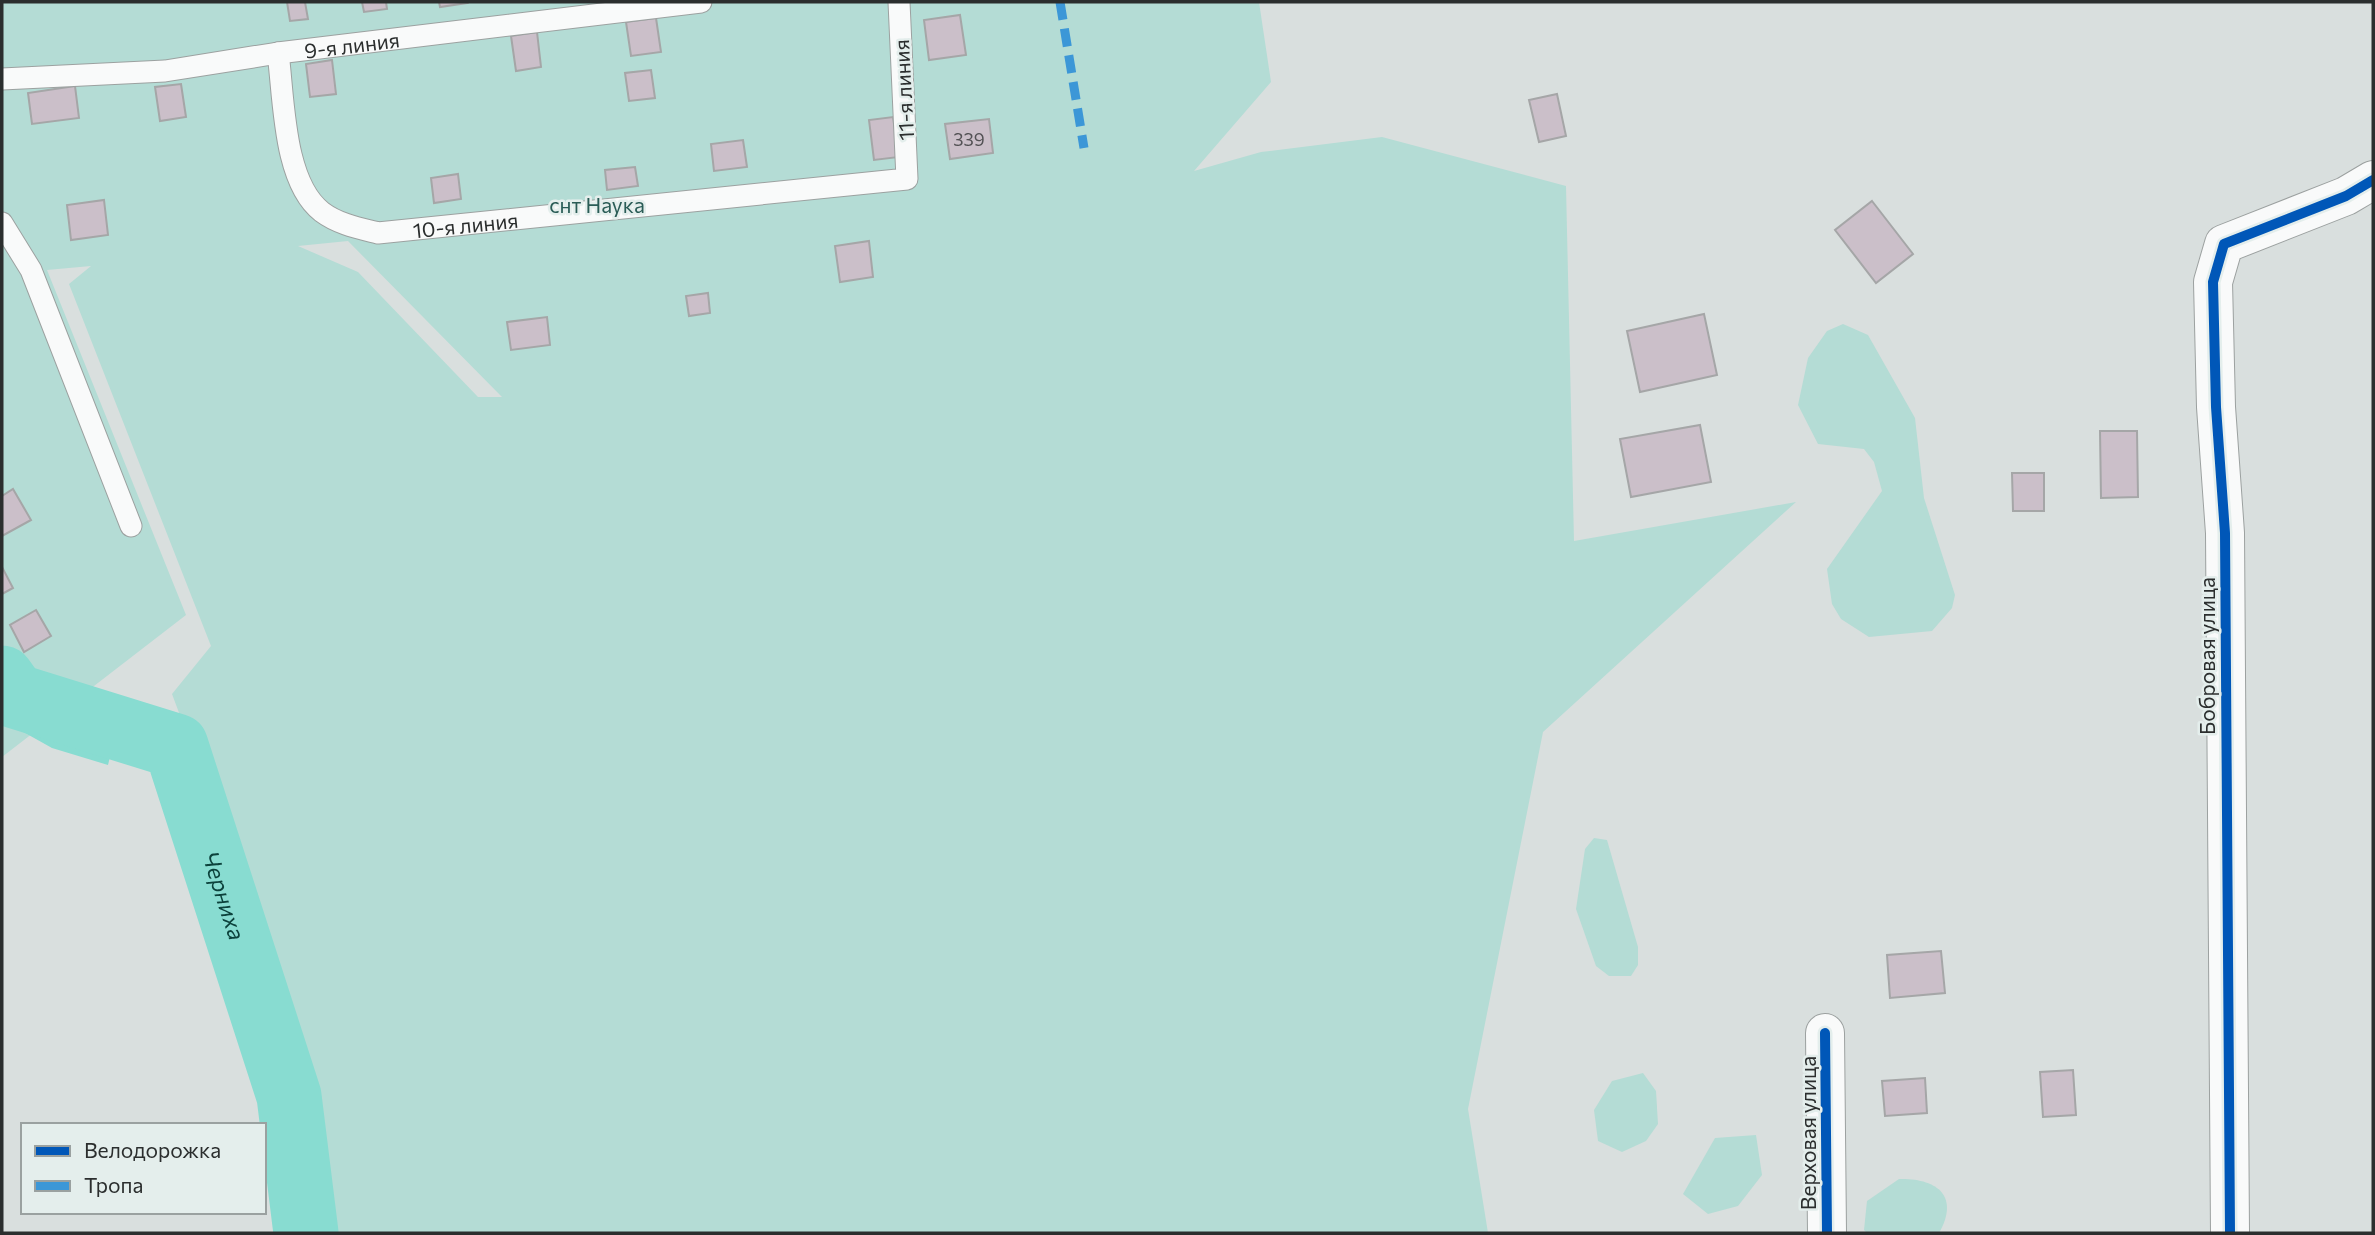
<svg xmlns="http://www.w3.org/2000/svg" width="2375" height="1235" viewBox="0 0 2375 1235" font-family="Commissioner,sans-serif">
  <rect width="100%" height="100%" fill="#d9dfde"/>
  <g fill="#b4dcd5" fill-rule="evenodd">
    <path d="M2,2H1259L1271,82L1194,171L1261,152L1382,137L1566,186L1574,541L1796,502L1543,732L1468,1109L1488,1233H324L299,1033L172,694L211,646L69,284L91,266L47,270L186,615L2,757ZM348,241L502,397H478L358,272L298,246Z"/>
    <polygon points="1843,324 1868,335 1915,418 1924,498 1955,595 1952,608 1932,631 1869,637 1841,619 1832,604 1827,569 1882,491 1874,462 1864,449 1818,444 1798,405 1808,358 1827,331"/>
    <polygon points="1594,838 1607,840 1638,947 1638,965 1631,976 1609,976 1596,966 1576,909 1585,849"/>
    <polygon points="1643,1073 1656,1091 1658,1124 1646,1141 1622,1152 1598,1141 1594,1110 1612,1081"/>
    <polygon points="1756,1135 1762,1175 1738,1206 1708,1214 1683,1194 1715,1138"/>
    <path d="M1899,1179C1937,1178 1960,1196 1939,1233H1867L1864,1230L1867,1201Z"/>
  </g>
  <polygon fill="#88dcd1" points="2,661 25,682 117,728 108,765 52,748 18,729 2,725"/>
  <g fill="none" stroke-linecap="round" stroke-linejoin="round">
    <path stroke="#88dcd1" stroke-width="65" id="s1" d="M2,678L15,696L176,746L289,1096L306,1233"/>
  </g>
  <g fill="#cbbfc9" stroke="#a5a6a7" stroke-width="2">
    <polygon points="287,2 305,2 308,19 290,21"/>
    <polygon points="362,2 386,2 387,9 364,12"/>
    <polygon points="439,2 466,2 467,3 440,7"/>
    <polygon points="960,15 966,55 929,60 924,20"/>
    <polygon points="656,18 661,52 631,56 626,22"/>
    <polygon points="537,32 541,67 516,71 511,36"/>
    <polygon points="332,60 336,94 310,97 306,64"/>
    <polygon points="651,70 655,98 629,101 625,73"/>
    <polygon points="181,84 186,117 160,121 155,87"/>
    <polygon points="75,86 79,118 32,124 28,93"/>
    <polygon points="1557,94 1566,136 1539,142 1529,100"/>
    <polygon points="893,117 899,157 874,160 869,120"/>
    <polygon points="989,119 993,153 950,159 945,124"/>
    <polygon points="743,140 747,167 714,171 711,144"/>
    <polygon points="635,167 638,186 607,190 605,170"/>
    <polygon points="458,174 461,199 434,203 431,178"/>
    <polygon points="104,200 108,235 71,240 67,205"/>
    <polygon points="1872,201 1913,254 1876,283 1835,230"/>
    <polygon points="869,241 873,277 840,282 835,246"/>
    <polygon points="708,293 710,313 689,316 686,296"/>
    <polygon points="1704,314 1717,375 1640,392 1627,331"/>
    <polygon points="547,317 550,345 511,350 507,322"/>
    <polygon points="1700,425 1711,482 1631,497 1620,439"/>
    <polygon points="2100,431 2137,431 2138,497 2101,498"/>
    <polygon points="2012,473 2044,473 2044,511 2013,511"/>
    <polygon points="13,489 31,520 2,536 2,496"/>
    <polygon points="2,567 13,588 2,594"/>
    <polygon points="36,610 51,636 24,652 10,625"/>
    <polygon points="1941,951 1945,993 1890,998 1887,955"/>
    <polygon points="2073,1070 2076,1115 2043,1117 2040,1072"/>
    <polygon points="1925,1078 1927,1113 1885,1116 1882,1081"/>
  </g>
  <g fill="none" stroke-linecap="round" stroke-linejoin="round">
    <g stroke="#9ca1a0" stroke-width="23">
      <g id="lane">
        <path id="s2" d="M278,53C284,98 283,182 322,212C338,224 358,228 378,233L907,179L899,2"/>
        <path id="s3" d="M2,79L165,71L278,53L701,2"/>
        <polyline points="2,223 31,270 131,526"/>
      </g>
    </g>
    <g stroke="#9ca1a0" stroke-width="40">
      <g id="street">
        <polyline points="1825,1033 1827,1233"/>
        <polyline points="2230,1233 2225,533 2216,407 2213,282 2224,244 2346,196 2373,180"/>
      </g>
    </g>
    <use href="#lane" stroke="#f9fafa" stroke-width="21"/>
    <use href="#street" stroke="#f9fafa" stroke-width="38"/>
    <polyline stroke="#3c97d7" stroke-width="9" stroke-dasharray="18 9" stroke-linecap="butt" points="1060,2 1084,148"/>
    <g stroke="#e4eeec" stroke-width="15">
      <g id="cycleway">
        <polyline points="1825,1033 1827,1233"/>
        <polyline points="2230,1233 2225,533 2216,407 2213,282 2224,244 2346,196 2373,180"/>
      </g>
    </g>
    <use href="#cycleway" stroke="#0057b8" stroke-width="10"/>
  </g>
  <g text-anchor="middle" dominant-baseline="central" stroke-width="5" stroke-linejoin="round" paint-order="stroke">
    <g font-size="18" fill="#535255">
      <text x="969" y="139">339</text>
    </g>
    <g font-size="21" fill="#2b2e2e" stroke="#e4eeec">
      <text stroke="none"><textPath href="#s3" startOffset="352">9-я линия</textPath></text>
      <text transform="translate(903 90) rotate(-93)">11-я линия</text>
      <text stroke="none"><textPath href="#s2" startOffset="317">10-я линия</textPath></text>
      <text transform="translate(2206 656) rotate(-90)">Бобровая улица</text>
      <text transform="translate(1807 1133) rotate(-90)">Верховая улица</text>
    </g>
    <g font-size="21" fill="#2a5c56" stroke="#e4eeec">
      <text x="597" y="204">снт Наука</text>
    </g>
    <g font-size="23" font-style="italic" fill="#0c423c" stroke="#e4eeec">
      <text stroke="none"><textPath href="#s1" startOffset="348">Черниха</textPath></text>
    </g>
  </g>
  <rect width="2375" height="1235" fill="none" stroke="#2b2e2e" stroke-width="7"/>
  <rect x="21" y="1123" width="245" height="91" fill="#e4eeec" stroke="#9aa1a0" stroke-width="2"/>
  <rect x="35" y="1146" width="35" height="10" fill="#0057b8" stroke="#9aa1a0" stroke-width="2"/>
  <text x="84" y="1158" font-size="21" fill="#2b2e2e">Велодорожка</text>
  <rect x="35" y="1181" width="35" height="10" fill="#3c97d7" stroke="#9aa1a0" stroke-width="2"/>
  <text x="84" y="1193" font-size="21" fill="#2b2e2e">Тропа</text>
</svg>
